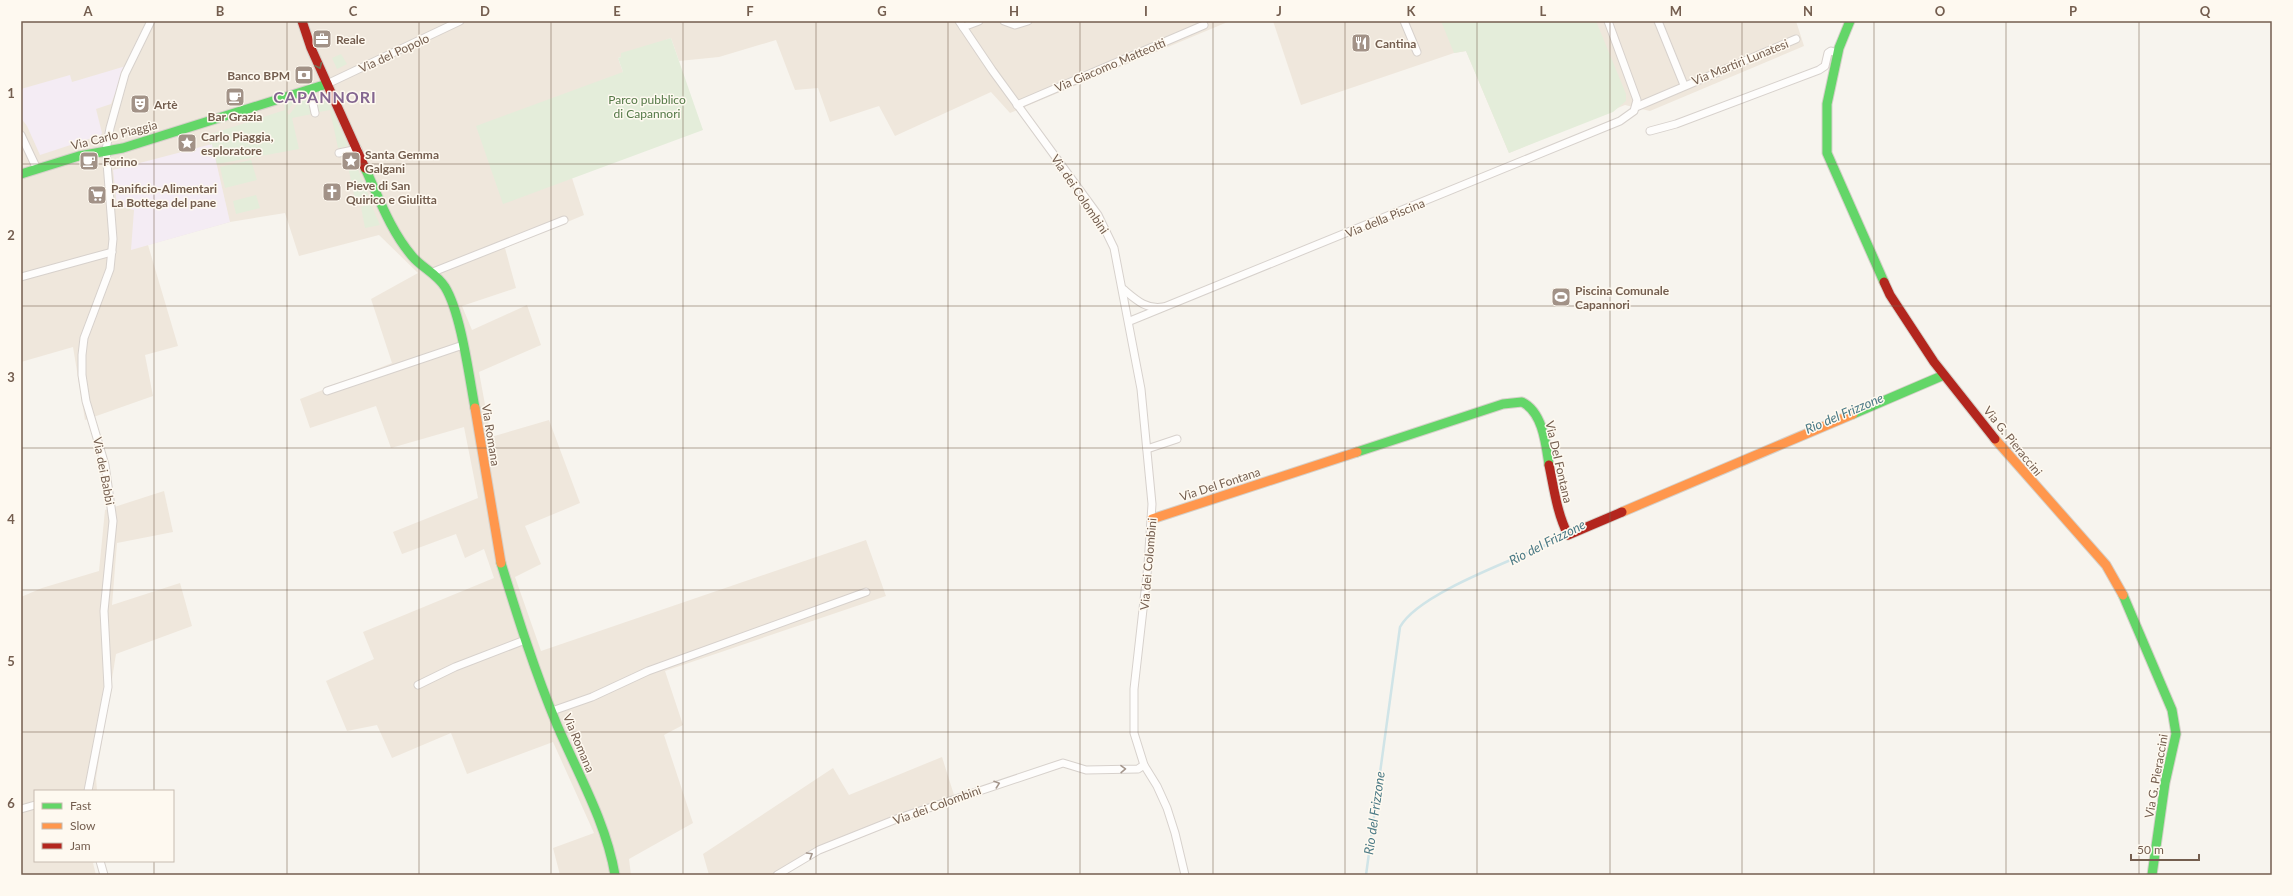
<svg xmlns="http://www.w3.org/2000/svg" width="2293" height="896" viewBox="0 0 2293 896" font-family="Lato,sans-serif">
  <rect width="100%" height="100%" fill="#f7f4ee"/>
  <g fill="#efe7dc">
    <polygon points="21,21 1230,21 1010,113 991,92 895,136 879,106 830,122 818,88 795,90 776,40 719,57 679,61 671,38 618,58 623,72 503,203 572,178 584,215 505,248 516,288 462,306 472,330 527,305 541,345 479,372 491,437 549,420 580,503 525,526 541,564 515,577 541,651 866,540 886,596 665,671 683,725 664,735 693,823 629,859 631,875 560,875 553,848 594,833 553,742 467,774 451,733 392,758 377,725 347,731 326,681 374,659 363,632 494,578 484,549 465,558 456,534 402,554 393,532 478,498 464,427 391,448 376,406 310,428 300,399 392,363 371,299 418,273 379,235 299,256 285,213 230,222 148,245 178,346 145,355 153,396 85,420 73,347 21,362"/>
    <polygon points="1273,21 1796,21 1804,46 1650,111 1625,105 1509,153 1466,51 1454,53 1301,105"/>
    <polygon points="164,491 173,532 117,543 112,605 180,583 192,626 116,654 96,778 97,791 35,791 35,861 99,861 93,863 96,875 21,875 21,597 42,588 99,571 105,510"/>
    <polygon points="942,757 954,795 815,856 783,875 709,875 703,854 833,768 849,795"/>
  </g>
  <g fill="#f4ecf4">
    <polygon points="126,66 111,104 96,109 102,133 101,135 40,155 27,126 21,118 21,89 70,75 72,82"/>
    <polygon points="212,144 230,222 131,250 134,210 117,206 113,170"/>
  </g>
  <g fill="#e4edda">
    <polygon points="1441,21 1596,21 1626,94 1626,101 1613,112 1509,153 1466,51 1454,53"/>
    <polygon points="671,38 703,130 503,204 476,126 623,72 618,58 621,57 621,53"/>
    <polygon points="341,54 347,64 337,69 332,58"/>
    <polygon points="325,94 348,146 338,148 330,110 319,112 316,97"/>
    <polygon points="296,99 287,112 289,115 299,102 309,99 312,114 292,118 299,149 217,164 212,144 210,145 208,135 285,110 284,103"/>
    <polygon points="352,155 369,196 355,199 346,157"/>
    <polygon points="251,160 257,180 225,188 220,167"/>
    <polygon points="256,195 260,208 236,214 233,201"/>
    <polygon points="371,204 380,225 365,228 361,207"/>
  </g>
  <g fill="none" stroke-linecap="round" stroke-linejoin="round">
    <path stroke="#d0e4e7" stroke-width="2.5" d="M1366,875L1400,627C1418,594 1511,561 1548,544L1565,533"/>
    <g stroke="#d7d1cc" stroke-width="9">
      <g id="street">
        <polyline points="959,21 992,70 1098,215 1114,248 1141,389 1152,504 1148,565 1134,689 1134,733 1144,765 1157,786 1167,808 1175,833 1185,875"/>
        <polyline points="1004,21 1015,25 1028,21"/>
        <polyline points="1404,21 1417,52"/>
        <polyline points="1658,21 1684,85"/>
        <polyline points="963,27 979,21"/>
        <polyline points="327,84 460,21"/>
        <polyline points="310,90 315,113"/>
        <polyline points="1017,105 1204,25"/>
        <polyline points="1636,107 1796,39"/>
        <polyline points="1650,131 1676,124 1819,70 1825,66 1828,53 1831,51 1837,53"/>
        <polyline points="21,135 37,169"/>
        <polyline points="339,153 358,149"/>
        <polyline points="433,272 564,220"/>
        <polyline points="21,277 112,252"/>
        <path d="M1123,289C1135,299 1146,310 1163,307"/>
        <polyline points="1130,321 1620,121 1634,111 1637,100 1608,21"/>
        <polyline points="327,391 463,345"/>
        <polyline points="1147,449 1177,439"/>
        <polyline points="418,685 455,667 525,640"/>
        <polyline points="552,711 592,697 648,671 866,592"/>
        <polyline points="88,791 108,687 104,611 113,521 105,465 86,401 82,375 82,355 84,338 110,269 113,239 106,150 110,128 125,74 151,21"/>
        <polyline points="21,809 35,805"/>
        <polyline points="100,861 104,875"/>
        <polyline points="777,875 819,850 899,818 1063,763 1086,770 1138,769 1144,765"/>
      </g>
    </g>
    <g stroke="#d5d0c9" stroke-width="11">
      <g id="fast">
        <polyline points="1850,21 1839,48 1827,104 1827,153 1884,282"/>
        <path d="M365,168C379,198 390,230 412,256C422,268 436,273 445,287C461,313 469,376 475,408"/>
        <polyline points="21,174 79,156 123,148 327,84"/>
        <polyline points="1853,414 1944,375"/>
        <path d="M1357,452L1503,404L1522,402C1543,412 1546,445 1549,465"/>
        <path d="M501,563C518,618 535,672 557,725C578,774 606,822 615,875"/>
        <polyline points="2123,595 2172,710 2176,734 2165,783 2152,875"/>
      </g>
    </g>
    <g stroke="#d5d0c9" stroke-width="11">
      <g id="slow">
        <polyline points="475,408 501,563"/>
        <polyline points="1995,439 2106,565 2123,595"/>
        <polyline points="1622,512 1853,414"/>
        <polyline points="1152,519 1357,452"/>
      </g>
    </g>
    <g stroke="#d5d0c9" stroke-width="11">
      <g id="jam">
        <polyline points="302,21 311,48 365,168"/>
        <polyline points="1884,282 1890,295 1934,362 1995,439"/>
        <path d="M1549,465C1554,489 1557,513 1568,535L1622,512"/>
      </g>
    </g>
    <use href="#street" stroke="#fefdfc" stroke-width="7"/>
    <use href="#fast" stroke="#63d668" stroke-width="9"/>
    <use href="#slow" stroke="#ff974d" stroke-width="9"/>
    <use href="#jam" stroke="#b3261e" stroke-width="9"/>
  </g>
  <defs><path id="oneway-chevron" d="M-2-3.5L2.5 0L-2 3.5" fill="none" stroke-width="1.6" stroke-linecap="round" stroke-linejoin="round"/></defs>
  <use stroke="#717053" href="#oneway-chevron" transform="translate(319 66) rotate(66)"/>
  <g stroke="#a4968c">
    <use href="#oneway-chevron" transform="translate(1123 769) rotate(-1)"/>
    <use href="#oneway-chevron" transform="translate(997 784) rotate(-19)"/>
    <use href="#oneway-chevron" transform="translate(810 855) rotate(-31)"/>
  </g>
  <path fill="none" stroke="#745e4f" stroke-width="1" stroke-opacity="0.55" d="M154,21V791M287,21V875M419,21V875M551,21V875M683,21V875M816,21V875M948,21V875M1080,21V875M1213,21V875M1345,21V875M1477,21V875M1610,21V875M1742,21V875M1874,21V875M2006,21V875M2139,21V875M21,164H2272M21,306H2272M21,448H2272M21,590H2272M21,732H2272M154,861V875"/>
  <defs>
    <g id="office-square" transform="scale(1)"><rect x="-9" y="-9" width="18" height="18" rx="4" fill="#a29287" stroke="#fef9f0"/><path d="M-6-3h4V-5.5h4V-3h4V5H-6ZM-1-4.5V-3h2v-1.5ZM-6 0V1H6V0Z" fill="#fff"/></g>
    <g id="restaurant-square" transform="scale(1)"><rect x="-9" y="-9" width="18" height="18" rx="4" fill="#a29287" stroke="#fef9f0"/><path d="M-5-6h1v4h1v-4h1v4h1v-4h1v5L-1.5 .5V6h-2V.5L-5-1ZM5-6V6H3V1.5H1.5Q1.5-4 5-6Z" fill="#fff"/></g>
    <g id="bank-square" transform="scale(1)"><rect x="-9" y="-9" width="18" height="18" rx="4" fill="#a29287" stroke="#fef9f0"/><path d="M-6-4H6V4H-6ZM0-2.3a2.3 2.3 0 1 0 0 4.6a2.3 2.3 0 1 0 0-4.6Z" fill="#fff"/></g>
    <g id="cafe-square" transform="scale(1)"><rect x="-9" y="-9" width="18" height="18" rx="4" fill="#a29287" stroke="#fef9f0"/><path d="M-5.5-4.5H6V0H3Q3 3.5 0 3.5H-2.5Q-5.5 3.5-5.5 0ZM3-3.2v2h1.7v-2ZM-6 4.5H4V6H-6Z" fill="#fff"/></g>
    <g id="theatre-square" transform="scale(1)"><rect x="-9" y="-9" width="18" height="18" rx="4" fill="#a29287" stroke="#fef9f0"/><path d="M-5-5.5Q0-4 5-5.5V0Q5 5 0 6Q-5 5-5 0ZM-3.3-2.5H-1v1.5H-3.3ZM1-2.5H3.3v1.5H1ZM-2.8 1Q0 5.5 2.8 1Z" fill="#fff"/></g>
    <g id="sight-square" transform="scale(1)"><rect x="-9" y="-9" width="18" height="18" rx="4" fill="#a29287" stroke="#fef9f0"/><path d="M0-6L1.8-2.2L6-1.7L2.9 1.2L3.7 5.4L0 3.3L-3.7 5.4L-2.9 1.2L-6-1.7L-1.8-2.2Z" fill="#fff"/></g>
    <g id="church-square" transform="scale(1)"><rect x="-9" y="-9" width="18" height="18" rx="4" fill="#a29287" stroke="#fef9f0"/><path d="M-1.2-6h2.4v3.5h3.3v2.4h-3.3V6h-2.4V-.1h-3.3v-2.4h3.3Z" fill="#fff"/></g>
    <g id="supermarket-square" transform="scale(1)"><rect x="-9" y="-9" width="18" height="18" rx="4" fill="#a29287" stroke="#fef9f0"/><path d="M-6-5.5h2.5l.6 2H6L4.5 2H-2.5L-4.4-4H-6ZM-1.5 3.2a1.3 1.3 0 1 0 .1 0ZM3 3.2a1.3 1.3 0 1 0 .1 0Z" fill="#fff"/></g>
    <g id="stadium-square" transform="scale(1)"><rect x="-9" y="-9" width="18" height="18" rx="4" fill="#a29287" stroke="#fef9f0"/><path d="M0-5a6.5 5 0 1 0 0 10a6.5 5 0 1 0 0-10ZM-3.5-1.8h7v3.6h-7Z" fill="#fff"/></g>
  </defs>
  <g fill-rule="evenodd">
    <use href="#office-square" x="322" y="39"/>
    <use href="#restaurant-square" x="1361" y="43"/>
    <use href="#bank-square" x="304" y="75"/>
    <use href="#cafe-square" x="235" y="97"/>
    <use href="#theatre-square" x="140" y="104"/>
    <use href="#sight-square" x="187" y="143"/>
    <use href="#cafe-square" x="89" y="161"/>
    <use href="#sight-square" x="351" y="161"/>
    <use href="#church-square" x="332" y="192"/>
    <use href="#supermarket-square" x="97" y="195"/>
    <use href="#stadium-square" x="1561" y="297"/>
  </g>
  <g text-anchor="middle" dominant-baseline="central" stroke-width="3" stroke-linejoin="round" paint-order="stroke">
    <g font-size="12" font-weight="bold" fill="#745e4f" stroke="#fef9f0" text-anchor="start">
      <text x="336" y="39">Reale</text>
      <text x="1375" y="43">Cantina</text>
      <text x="290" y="75" text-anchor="end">Banco BPM</text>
      <text x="154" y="104">Artè</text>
      <text x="235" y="116" text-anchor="middle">Bar Grazia</text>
      <text x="201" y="136">Carlo Piaggia,<tspan x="201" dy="14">esploratore</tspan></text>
      <text x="365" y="154">Santa Gemma<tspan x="365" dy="14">Galgani</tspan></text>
      <text x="103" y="161">Forino</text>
      <text x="346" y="185">Pieve di San<tspan x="346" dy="14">Quirico e Giulitta</tspan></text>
      <text x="111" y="188">Panificio-Alimentari<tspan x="111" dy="14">La Bottega del pane</tspan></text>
      <text x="1575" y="290">Piscina Comunale<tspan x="1575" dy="14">Capannori</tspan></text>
    </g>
    <g font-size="12" fill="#745e4f" stroke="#fef9f0">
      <text transform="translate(394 53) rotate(-25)">Via del Popolo</text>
      <text transform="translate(1740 62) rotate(-22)">Via Martiri Lunatesi</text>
      <text transform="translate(1110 65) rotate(-23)">Via Giacomo Matteotti</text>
      <text transform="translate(114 135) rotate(-14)">Via Carlo Piaggia</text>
      <text transform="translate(1080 194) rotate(56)">Via dei Colombini</text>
      <text transform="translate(1385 218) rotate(-22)">Via della Piscina</text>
      <text transform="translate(491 435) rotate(81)">Via Romana</text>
      <text transform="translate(2013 441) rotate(51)">Via G. Pieraccini</text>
      <text transform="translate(1559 462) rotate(77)">Via Del Fontana</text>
      <text transform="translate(104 471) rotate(79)">Via dei Babbi</text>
      <text transform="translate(1220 484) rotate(-18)">Via Del Fontana</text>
      <text transform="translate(1148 564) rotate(-85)">Via dei Colombini</text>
      <text transform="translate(579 743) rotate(67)">Via Romana</text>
      <text transform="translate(2156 776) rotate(-80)">Via G. Pieraccini</text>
      <text transform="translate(937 805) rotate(-20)">Via dei Colombini</text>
    </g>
    <g font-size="12" fill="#547947" stroke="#fef9f0">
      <text x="647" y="99">Parco pubblico<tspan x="647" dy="14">di Capannori</tspan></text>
    </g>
    <g font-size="13" font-style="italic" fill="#4a7985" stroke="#fef9f0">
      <text transform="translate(1844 413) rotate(-23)">Rio del Frizzone</text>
      <text transform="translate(1547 542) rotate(-27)">Rio del Frizzone</text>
      <text transform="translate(1374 813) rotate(-82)">Rio del Frizzone</text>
    </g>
    <g font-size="16" font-weight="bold" letter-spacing="1" fill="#846690" stroke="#fef9f0">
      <text x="325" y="96">CAPANNORI</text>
    </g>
  </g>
  <rect width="2293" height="896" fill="none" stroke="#fef9f0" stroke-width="44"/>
  <rect x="34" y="790" width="140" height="72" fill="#fef9f0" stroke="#c7bbb0"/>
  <rect x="42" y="803" width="20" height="6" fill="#63d668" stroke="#c7bbb0"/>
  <text x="70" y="810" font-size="12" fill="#745e4f">Fast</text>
  <rect x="42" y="823" width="20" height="6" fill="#ff974d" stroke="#c7bbb0"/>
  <text x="70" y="830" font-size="12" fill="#745e4f">Slow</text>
  <rect x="42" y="843" width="20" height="6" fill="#b3261e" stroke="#c7bbb0"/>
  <text x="70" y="850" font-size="12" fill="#745e4f">Jam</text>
  <path d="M2131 854v6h68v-6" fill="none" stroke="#745e4f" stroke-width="2"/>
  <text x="2137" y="854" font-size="12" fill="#745e4f" stroke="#fef9f0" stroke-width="3" paint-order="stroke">50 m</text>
  <rect x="22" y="22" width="2249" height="852" fill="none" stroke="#745e4f" stroke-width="1.5"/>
  <g font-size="13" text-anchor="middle" font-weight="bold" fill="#745e4f">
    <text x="88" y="16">A</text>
    <text x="220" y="16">B</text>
    <text x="353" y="16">C</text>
    <text x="485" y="16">D</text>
    <text x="617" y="16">E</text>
    <text x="750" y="16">F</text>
    <text x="882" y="16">G</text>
    <text x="1014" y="16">H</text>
    <text x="1146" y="16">I</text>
    <text x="1279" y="16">J</text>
    <text x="1411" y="16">K</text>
    <text x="1543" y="16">L</text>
    <text x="1676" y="16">M</text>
    <text x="1808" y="16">N</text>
    <text x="1940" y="16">O</text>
    <text x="2073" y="16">P</text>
    <text x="2205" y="16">Q</text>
    <text x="11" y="98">1</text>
    <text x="11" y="240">2</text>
    <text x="11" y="382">3</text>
    <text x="11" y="524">4</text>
    <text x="11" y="666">5</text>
    <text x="11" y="808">6</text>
  </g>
</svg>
